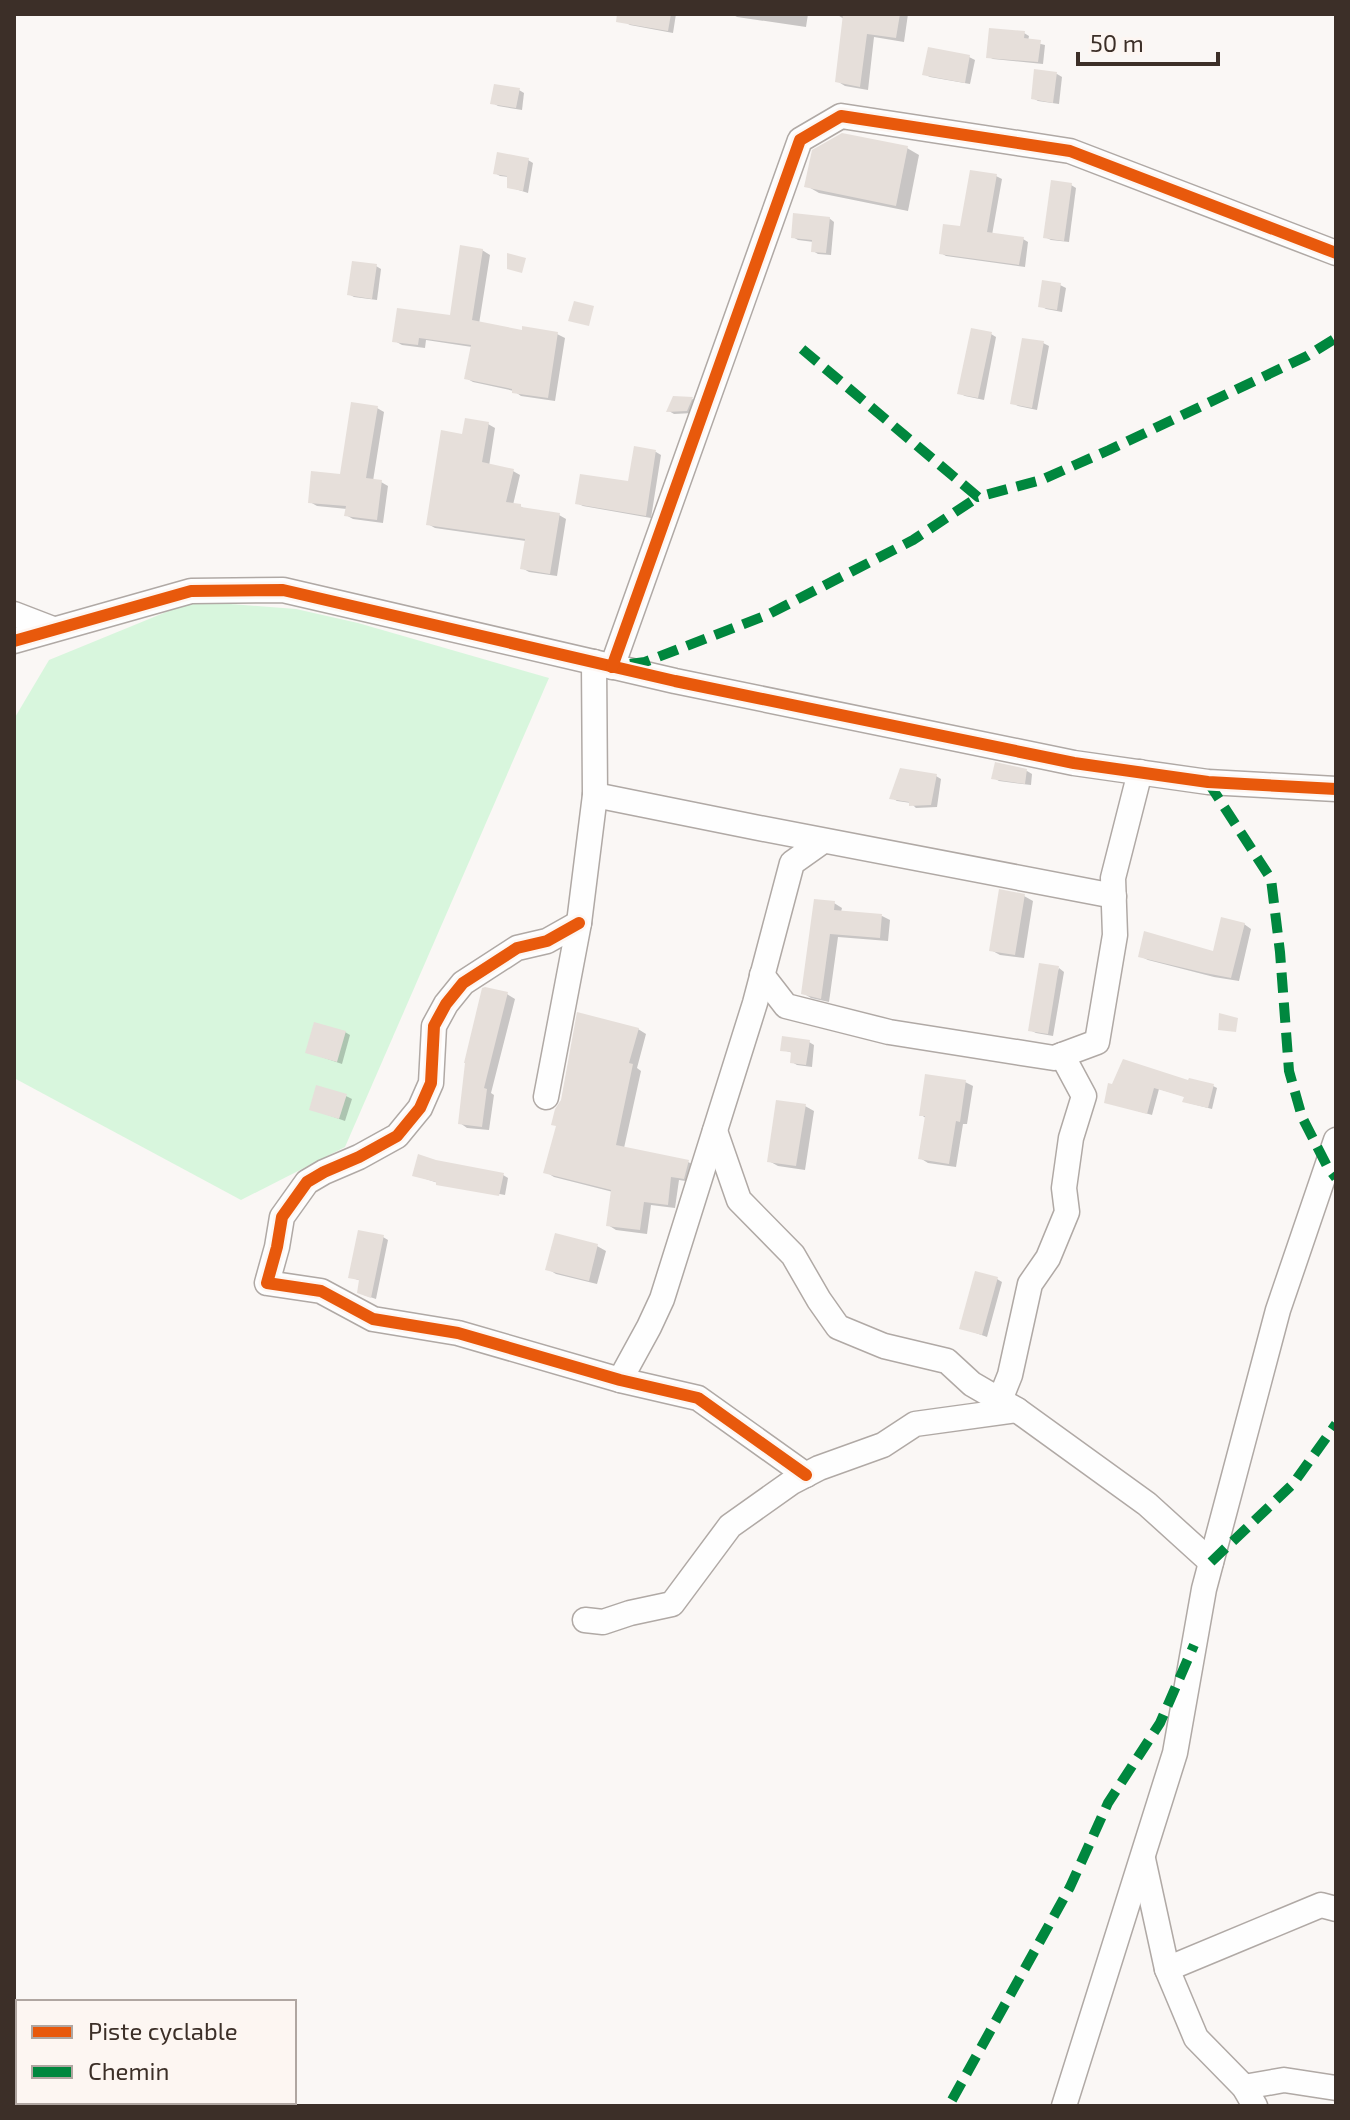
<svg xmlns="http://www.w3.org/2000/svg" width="1350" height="2120" viewBox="0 0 1350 2120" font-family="'Exo 2',sans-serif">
  <rect width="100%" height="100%" fill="#faf7f5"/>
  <polygon fill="#d8f6dd" points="193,601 296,609 358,623 549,678 345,1147 241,1200 14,1078 14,719 49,660"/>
  <g fill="#0003">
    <polygon points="626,14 676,14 673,33 630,25 625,22"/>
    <polygon points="732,14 808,14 806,27 737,17"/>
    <polygon points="836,14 908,14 904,42 874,37 868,90 845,86 837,81 844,19"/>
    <polygon points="1024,33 1029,36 1028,41 1045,45 1043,64 993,59 989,57"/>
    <polygon points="969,57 975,60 970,84 930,77 924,74"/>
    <polygon points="1036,71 1057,74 1062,77 1059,104 1038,101 1033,98"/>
    <polygon points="519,90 524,93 522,110 498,106 493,103"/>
    <polygon points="907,148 919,155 908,211 819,193 807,186"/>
    <polygon points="528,160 533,163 528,193 509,187 509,177 500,176 495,173"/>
    <polygon points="996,176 1002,179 992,235 1023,239 1028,242 1025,267 946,256 941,253 962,228"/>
    <polygon points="1071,185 1076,188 1069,242 1051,240 1045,237"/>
    <polygon points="829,218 834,222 831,255 818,254 813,251 814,242 798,240 793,237"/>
    <polygon points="482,250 490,255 479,324 523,332 557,334 565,338 555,401 521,396 514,391 473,382 466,378 472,347 426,340 425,348 402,345 395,341 451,317"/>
    <polygon points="376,266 381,269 377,300 354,297 349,294"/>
    <polygon points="1060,285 1066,288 1062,312 1046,309 1041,306"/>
    <polygon points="991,334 996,337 984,400 965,396 959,393"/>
    <polygon points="1043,343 1049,346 1037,410 1018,406 1013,403"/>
    <polygon points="692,399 697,401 693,413 674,414 669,411"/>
    <polygon points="377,408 384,412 373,481 381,482 388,486 383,523 353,519 346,515 347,509 317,506 310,502 341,476"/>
    <polygon points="488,424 495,428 489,466 513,471 520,475 513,505 520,506 528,511 559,515 566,519 557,576 529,572 522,568 526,541 435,528 428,524 464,436"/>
    <polygon points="635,448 656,452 661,455 651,518 583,506 577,503 630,484"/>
    <polygon points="1027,771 1032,774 1031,785 999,781 994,778"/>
    <polygon points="936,776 941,779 937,807 916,808 911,803 897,801 892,798"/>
    <polygon points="1024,896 1033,901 1024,958 1000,955 991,950"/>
    <polygon points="834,903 842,908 841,912 882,916 890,920 888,941 838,937 829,1002 811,998 803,993"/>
    <polygon points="1244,924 1251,929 1239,981 1214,977 1148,960 1140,956 1215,953"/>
    <polygon points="1059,968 1064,972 1053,1036 1036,1033 1030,1030"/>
    <polygon points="507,994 515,999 491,1093 494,1095 489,1130 467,1128 460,1123"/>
    <polygon points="638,1029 646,1034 637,1068 641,1071 624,1148 688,1162 696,1166 692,1182 679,1180 675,1208 651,1205 647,1234 616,1230 608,1225 613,1192 554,1177 546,1172"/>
    <polygon points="345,1032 350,1035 342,1064 307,1052"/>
    <polygon points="809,1042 814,1045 812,1067 797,1065 792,1062 793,1053 783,1050"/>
    <polygon points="965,1082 973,1086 967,1124 963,1124 956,1167 928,1163 920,1158 926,1118 921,1115"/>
    <polygon points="1190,1083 1213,1086 1217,1088 1212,1109 1189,1103 1186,1097 1159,1089 1152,1115 1106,1102 1113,1086"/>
    <polygon points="346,1096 352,1099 345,1121 311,1109"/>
    <polygon points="805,1106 814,1111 805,1170 778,1166 769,1161"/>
    <polygon points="414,1175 503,1175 508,1178 505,1195 438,1183"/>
    <polygon points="383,1237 388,1240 376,1299 364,1295 361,1281 350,1277"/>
    <polygon points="597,1246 606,1251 597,1284 556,1274 548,1269"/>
    <polygon points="997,1279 1002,1282 987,1337 962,1328"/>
  </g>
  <g fill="#e6dfda">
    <polygon points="617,14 671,14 668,31 616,22"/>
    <polygon points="843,14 900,14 896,38 867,34 860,87 835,82"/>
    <polygon points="989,28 1025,31 1024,38 1041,40 1038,62 986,58"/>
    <polygon points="928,47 970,55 965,83 922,75"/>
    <polygon points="1034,69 1057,72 1053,103 1031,99"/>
    <polygon points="494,84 520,88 516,108 490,104"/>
    <polygon points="842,133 908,146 896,206 804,187 812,150"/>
    <polygon points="497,152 529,158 523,191 507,188 507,176 493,174"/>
    <polygon points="970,170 997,174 987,232 1024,237 1019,265 939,254 943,224 960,226"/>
    <polygon points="1051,180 1072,183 1064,241 1043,238"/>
    <polygon points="793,213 830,217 826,253 811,252 812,240 791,238"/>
    <polygon points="460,245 483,249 472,320 522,330 522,326 558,332 548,398 512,393 512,389 464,379 471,345 419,338 418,345 392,342 397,308 450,315"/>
    <polygon points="507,253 526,258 522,273 507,269"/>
    <polygon points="352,261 377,264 372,299 347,295"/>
    <polygon points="1042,280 1061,283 1057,310 1038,307"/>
    <polygon points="574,301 594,306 589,326 568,321"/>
    <polygon points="971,328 992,332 978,398 957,394"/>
    <polygon points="1022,338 1044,341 1032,408 1010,404"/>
    <polygon points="673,396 693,397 687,411 666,412"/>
    <polygon points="351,402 378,406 366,478 382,480 377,520 344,516 346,506 308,503 311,471 340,474"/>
    <polygon points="465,418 489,422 482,462 514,469 506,502 521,504 521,507 560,513 550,574 520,569 525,539 426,525 441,430 462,434"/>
    <polygon points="634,446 656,450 646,516 575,504 580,474 628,481"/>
    <polygon points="995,762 1027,769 1025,784 991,779"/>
    <polygon points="900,768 937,774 931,805 909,806 909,802 889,799"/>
    <polygon points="999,889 1025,894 1015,955 989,951"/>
    <polygon points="814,899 835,901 834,910 882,914 880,938 830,934 821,999 801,994"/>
    <polygon points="1221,917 1245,923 1231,978 1205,973 1138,957 1144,931 1213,951"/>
    <polygon points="1039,963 1059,966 1048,1034 1028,1031"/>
    <polygon points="485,987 508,992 484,1088 487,1089 482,1127 458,1124 465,1063 464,1063 482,988"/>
    <polygon points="577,1012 639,1028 629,1063 633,1064 616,1145 689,1160 684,1179 671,1177 668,1205 644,1202 640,1230 606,1226 611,1190 543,1173 556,1126 551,1125 555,1109 561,1100"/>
    <polygon points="1219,1013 1238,1018 1236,1032 1218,1030"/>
    <polygon points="314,1022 346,1031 337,1062 305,1053"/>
    <polygon points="782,1036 810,1040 806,1065 790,1063 791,1052 780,1051"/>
    <polygon points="1123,1059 1188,1080 1189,1078 1214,1084 1208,1108 1182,1102 1184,1097 1154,1088 1147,1114 1104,1103 1108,1083 1112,1084"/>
    <polygon points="925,1074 966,1080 960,1122 956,1121 949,1164 918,1159 925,1116 919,1116"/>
    <polygon points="316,1085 347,1094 339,1119 309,1110"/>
    <polygon points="776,1100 806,1104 796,1166 767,1162"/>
    <polygon points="418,1154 436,1160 504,1173 499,1196 436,1185 436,1182 412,1176"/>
    <polygon points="358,1230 384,1235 371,1298 357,1293 359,1280 348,1278"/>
    <polygon points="555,1233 598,1244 589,1281 545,1270"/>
    <polygon points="975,1271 998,1277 982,1335 959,1329"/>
  </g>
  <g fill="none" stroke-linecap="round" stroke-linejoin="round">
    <g stroke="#b0a9a5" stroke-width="27">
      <g id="minor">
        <polyline points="14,614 53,629"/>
        <polyline points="14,641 191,591 283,590 675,681 1074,763 1208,782 1336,789"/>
        <polyline points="612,667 800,140 841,116 1070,151 1336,253"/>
        <polyline points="595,795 754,827 1114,896"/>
        <polyline points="579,923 547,941 517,948 463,983 446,1004 434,1026 431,1083 420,1108 397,1136 359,1157 324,1172 307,1182 282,1217 277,1247 267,1283 321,1291 373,1319 458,1333 620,1380 698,1398 806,1475"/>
        <polyline points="762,975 786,1006 889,1032 1054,1058 1097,1042 1115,935 1113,878 1140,772"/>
        <polyline points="546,1097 579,923 595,795 594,662"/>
        <polyline points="715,1131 739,1200 793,1255 819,1300 838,1327 884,1346 947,1361 972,1384 1017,1410 1147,1504 1211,1562"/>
        <polyline points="620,1380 649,1327 662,1299 755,1003 792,863 823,841"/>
        <polyline points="1000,1400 1010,1375 1030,1284 1048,1258 1067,1212 1064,1188 1071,1138 1084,1096 1062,1055"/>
        <polyline points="585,1620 603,1622 630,1613 672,1604 730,1526 792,1482 819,1468 883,1445 915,1424 1017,1410"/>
        <polyline points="1143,1859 1167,1969 1196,2038 1244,2087 1255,2106"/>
        <polyline points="1167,1969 1321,1905 1336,1909"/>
        <polyline points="1244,2087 1284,2080 1336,2088"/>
        <polyline points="1064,2106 1175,1753 1204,1589 1278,1310 1336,1140"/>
      </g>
    </g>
    <use href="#minor" stroke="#fefefe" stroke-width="24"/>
    <g stroke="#00873e" stroke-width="10" stroke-dasharray="20 10" stroke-linecap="butt">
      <polyline points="802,349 978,497 1041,480 1109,450 1307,356 1336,338"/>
      <polyline points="630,664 645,662 767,615 913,540 978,497"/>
      <polyline points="1208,782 1271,879 1280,952 1289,1071 1302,1117 1327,1166 1336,1178"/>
      <polyline points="1211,1562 1293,1484 1336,1424"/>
      <polyline points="952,2100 1070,1887 1108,1803 1160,1723 1194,1645"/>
    </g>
    <g stroke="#fdf6f2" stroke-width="17">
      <g id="cycleway">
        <polyline points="14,641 191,591 283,590 675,681 1074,763 1208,782 1336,789"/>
        <polyline points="612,667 800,140 841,116 1070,151 1336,253"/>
        <polyline points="579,923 547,941 517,948 463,983 446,1004 434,1026 431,1083 420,1108 397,1136 359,1157 324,1172 307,1182 282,1217 277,1247 267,1283 321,1291 373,1319 458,1333 620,1380 698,1398 806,1475"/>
      </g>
    </g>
    <use href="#cycleway" stroke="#e8590c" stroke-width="12"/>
  </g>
  <rect width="1350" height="2120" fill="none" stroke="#3c2f28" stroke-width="32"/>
  <rect x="16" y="2000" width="280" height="104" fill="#fdf6f2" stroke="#b0a6a1" stroke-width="2"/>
  <rect x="32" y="2026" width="40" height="12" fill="#e8590c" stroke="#b0a6a1" stroke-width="2"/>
  <text x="88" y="2040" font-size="24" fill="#3c2f28">Piste cyclable</text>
  <rect x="32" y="2066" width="40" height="12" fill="#00873e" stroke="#b0a6a1" stroke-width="2"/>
  <text x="88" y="2080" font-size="24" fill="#3c2f28">Chemin</text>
  <path d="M1078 52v12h140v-12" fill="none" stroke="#3c2f28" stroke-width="4"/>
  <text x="1090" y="52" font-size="24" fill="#3c2f28" stroke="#fdf6f2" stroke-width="6" paint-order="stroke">50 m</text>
</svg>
